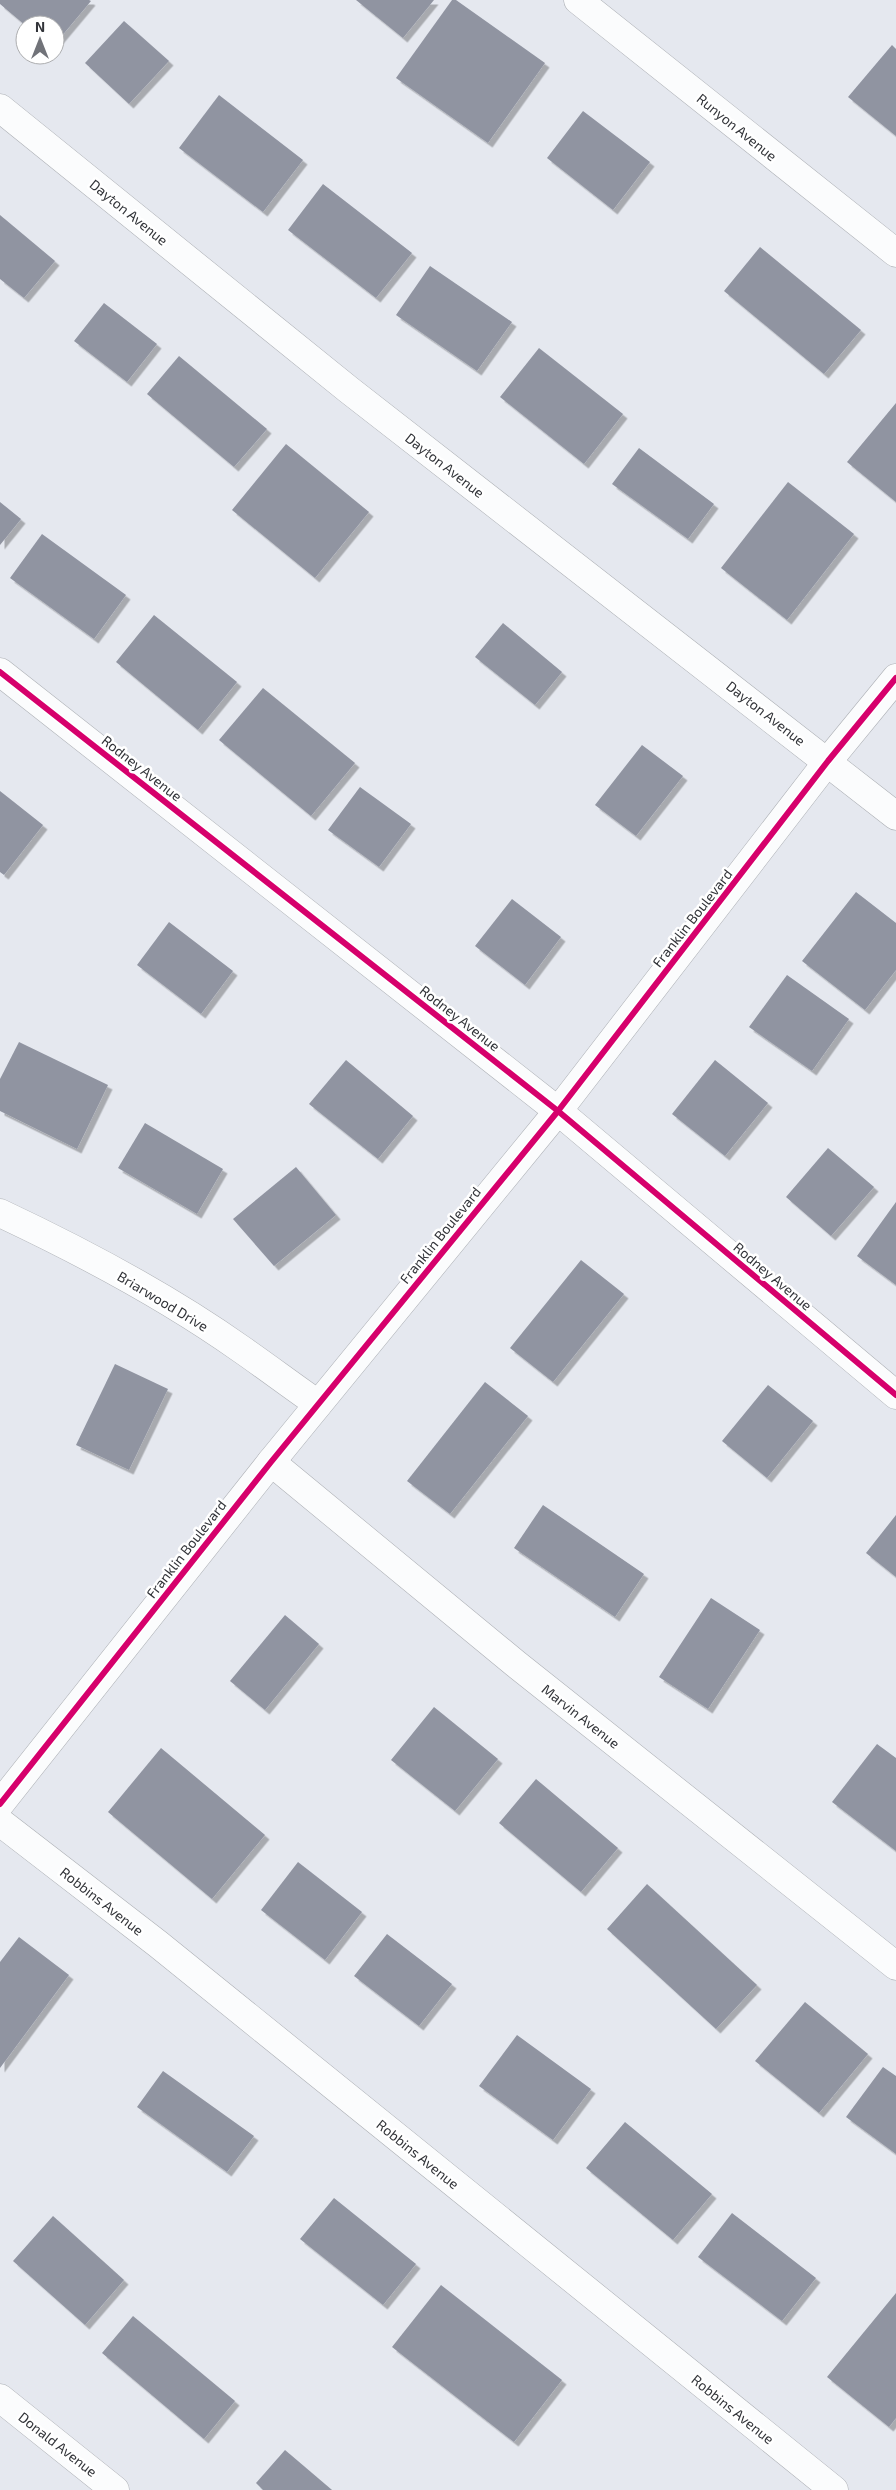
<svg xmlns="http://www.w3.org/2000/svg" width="896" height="2490" viewBox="0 0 896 2490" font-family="'Exo 2',sans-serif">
  <defs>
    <filter id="shadow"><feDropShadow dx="4.5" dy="4.5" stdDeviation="0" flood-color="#0004"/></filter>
  </defs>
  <rect width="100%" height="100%" fill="#e5e8ef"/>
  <g fill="#9094a1" filter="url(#shadow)">
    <polygon points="0,0 89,0 91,1 55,44 55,25 25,25 0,4"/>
    <polygon points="356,0 434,0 403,38"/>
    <polygon points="452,0 456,0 545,63 488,143 396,78"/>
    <polygon points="124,21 169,61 129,104 85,63"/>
    <polygon points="892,45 896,49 896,136 848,97"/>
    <polygon points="219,95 303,160 263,212 179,148"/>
    <polygon points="583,111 650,162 613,210 547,158"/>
    <polygon points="323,184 412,253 376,298 288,230"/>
    <polygon points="0,215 55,261 24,298 0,279"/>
    <polygon points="760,247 861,330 824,374 724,291"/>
    <polygon points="430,266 512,322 477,371 396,315"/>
    <polygon points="104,303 157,344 127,382 74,341"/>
    <polygon points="539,348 623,414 584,464 500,397"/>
    <polygon points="179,356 267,429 234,467 147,394"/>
    <polygon points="896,403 896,502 847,462"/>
    <polygon points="286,444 369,512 315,578 232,510"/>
    <polygon points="639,448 714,504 688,539 612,484"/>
    <polygon points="788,482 854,534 787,620 721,568"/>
    <polygon points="0,502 21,519 0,545"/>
    <polygon points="42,534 126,595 94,639 10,578"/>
    <polygon points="154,615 237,682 198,730 116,662"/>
    <polygon points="503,623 562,672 535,705 475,657"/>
    <polygon points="263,688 355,763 311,816 219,740"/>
    <polygon points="642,745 683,776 636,836 595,805"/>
    <polygon points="360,787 411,824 379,867 328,830"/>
    <polygon points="0,791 43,825 4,875 0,872"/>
    <polygon points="856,892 896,923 896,970 865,1010 802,961"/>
    <polygon points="512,899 561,937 525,985 475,946"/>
    <polygon points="169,922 233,971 201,1014 137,965"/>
    <polygon points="787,975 849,1019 812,1071 749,1027"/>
    <polygon points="19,1042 108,1085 77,1149 0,1111 0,1079"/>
    <polygon points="346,1060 413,1116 378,1159 309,1104"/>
    <polygon points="715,1060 768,1103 725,1156 672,1114"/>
    <polygon points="145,1123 223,1169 197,1214 118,1168"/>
    <polygon points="828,1148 874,1187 831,1236 786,1197"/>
    <polygon points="296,1167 336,1215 274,1266 233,1219"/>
    <polygon points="896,1202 896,1285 857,1256"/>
    <polygon points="581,1260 624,1294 553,1382 510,1348"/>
    <polygon points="115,1364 168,1389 129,1470 76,1445"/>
    <polygon points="485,1382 528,1416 450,1514 407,1481"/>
    <polygon points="768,1385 813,1421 767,1478 722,1441"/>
    <polygon points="543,1505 644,1574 615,1617 514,1548"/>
    <polygon points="896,1515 896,1577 866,1553"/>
    <polygon points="711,1598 760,1630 708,1709 659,1677"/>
    <polygon points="285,1615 319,1644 265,1710 230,1681"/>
    <polygon points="434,1707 498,1759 455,1811 391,1760"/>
    <polygon points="877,1744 896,1758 896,1851 832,1802"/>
    <polygon points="161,1748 265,1835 212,1899 108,1812"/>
    <polygon points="536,1779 618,1848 581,1892 499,1823"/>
    <polygon points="298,1862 362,1912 325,1960 261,1910"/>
    <polygon points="647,1884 757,1985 716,2029 607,1929"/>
    <polygon points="387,1934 452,1984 419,2026 354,1976"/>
    <polygon points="19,1937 69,1975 0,2068 0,1962"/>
    <polygon points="805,2002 868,2054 819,2113 755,2061"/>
    <polygon points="517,2035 591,2089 553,2140 479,2086"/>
    <polygon points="883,2067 896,2076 896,2154 846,2117"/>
    <polygon points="163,2071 254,2136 227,2172 137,2107"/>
    <polygon points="625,2122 712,2194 673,2240 586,2168"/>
    <polygon points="334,2198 416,2264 383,2305 300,2239"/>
    <polygon points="732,2213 816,2278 782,2321 698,2257"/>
    <polygon points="53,2216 124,2280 85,2325 13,2261"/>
    <polygon points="441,2285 562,2380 514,2442 392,2347"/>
    <polygon points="896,2293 896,2418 889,2427 827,2377"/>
    <polygon points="133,2316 235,2401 204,2439 102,2353"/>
    <polygon points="285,2450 332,2490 263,2490 256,2483"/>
  </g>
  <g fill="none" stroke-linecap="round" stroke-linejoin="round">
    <g stroke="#acafb4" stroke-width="29">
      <g id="minor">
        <polyline points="578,0 896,253"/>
        <polyline points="0,108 349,390 896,816"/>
        <polyline points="0,672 558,1111 896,1395"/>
        <path d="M0,1213C83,1252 166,1296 241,1349C267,1367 292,1386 318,1404"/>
        <polyline points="271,1462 516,1664 896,1966"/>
        <polyline points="0,1822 158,1944 834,2490"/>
        <polyline points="0,2398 115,2490"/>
      </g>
    </g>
    <g stroke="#acafb4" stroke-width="29">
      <polyline id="tertiary" points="0,1804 271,1462 558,1111 828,761 896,678"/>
    </g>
    <use href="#minor" stroke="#fbfcfd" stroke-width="28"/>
    <use href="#tertiary" stroke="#fbfcfd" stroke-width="28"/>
    <g stroke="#fff" stroke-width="9">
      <g id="cycleway">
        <polyline points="0,672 558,1111 896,1395"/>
        <polyline points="0,1804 271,1462 558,1111 828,761 896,678"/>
      </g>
    </g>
    <use href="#cycleway" stroke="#d6006c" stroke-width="6"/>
  </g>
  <g text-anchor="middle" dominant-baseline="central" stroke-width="5" stroke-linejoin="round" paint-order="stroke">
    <g font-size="14" fill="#323439" stroke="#fff">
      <text transform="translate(737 127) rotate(39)">Runyon Avenue</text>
      <text transform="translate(129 212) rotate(39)">Dayton Avenue</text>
      <text transform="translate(445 465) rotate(38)">Dayton Avenue</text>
      <text transform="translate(766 713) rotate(38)">Dayton Avenue</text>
      <text transform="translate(142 768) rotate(38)">Rodney Avenue</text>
      <text transform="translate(692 918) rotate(-52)">Franklin Boulevard</text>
      <text transform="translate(460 1018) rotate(38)">Rodney Avenue</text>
      <text transform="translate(440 1235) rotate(-51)">Franklin Boulevard</text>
      <text transform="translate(773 1276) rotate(40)">Rodney Avenue</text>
      <text transform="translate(163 1301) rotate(31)">Briarwood Drive</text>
      <text transform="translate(186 1549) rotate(-52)">Franklin Boulevard</text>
      <text transform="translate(581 1716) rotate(38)">Marvin Avenue</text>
      <text transform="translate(102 1901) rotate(38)">Robbins Avenue</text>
      <text transform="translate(418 2154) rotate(39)">Robbins Avenue</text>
      <text transform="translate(733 2409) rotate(39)">Robbins Avenue</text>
      <text transform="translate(58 2444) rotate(38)">Donald Avenue</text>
    </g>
  </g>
  <g transform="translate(40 40)"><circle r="24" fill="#ffffff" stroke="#adaeb0"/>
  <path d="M0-4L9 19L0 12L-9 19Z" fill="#717379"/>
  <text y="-8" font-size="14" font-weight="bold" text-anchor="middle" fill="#323439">N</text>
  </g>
</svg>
